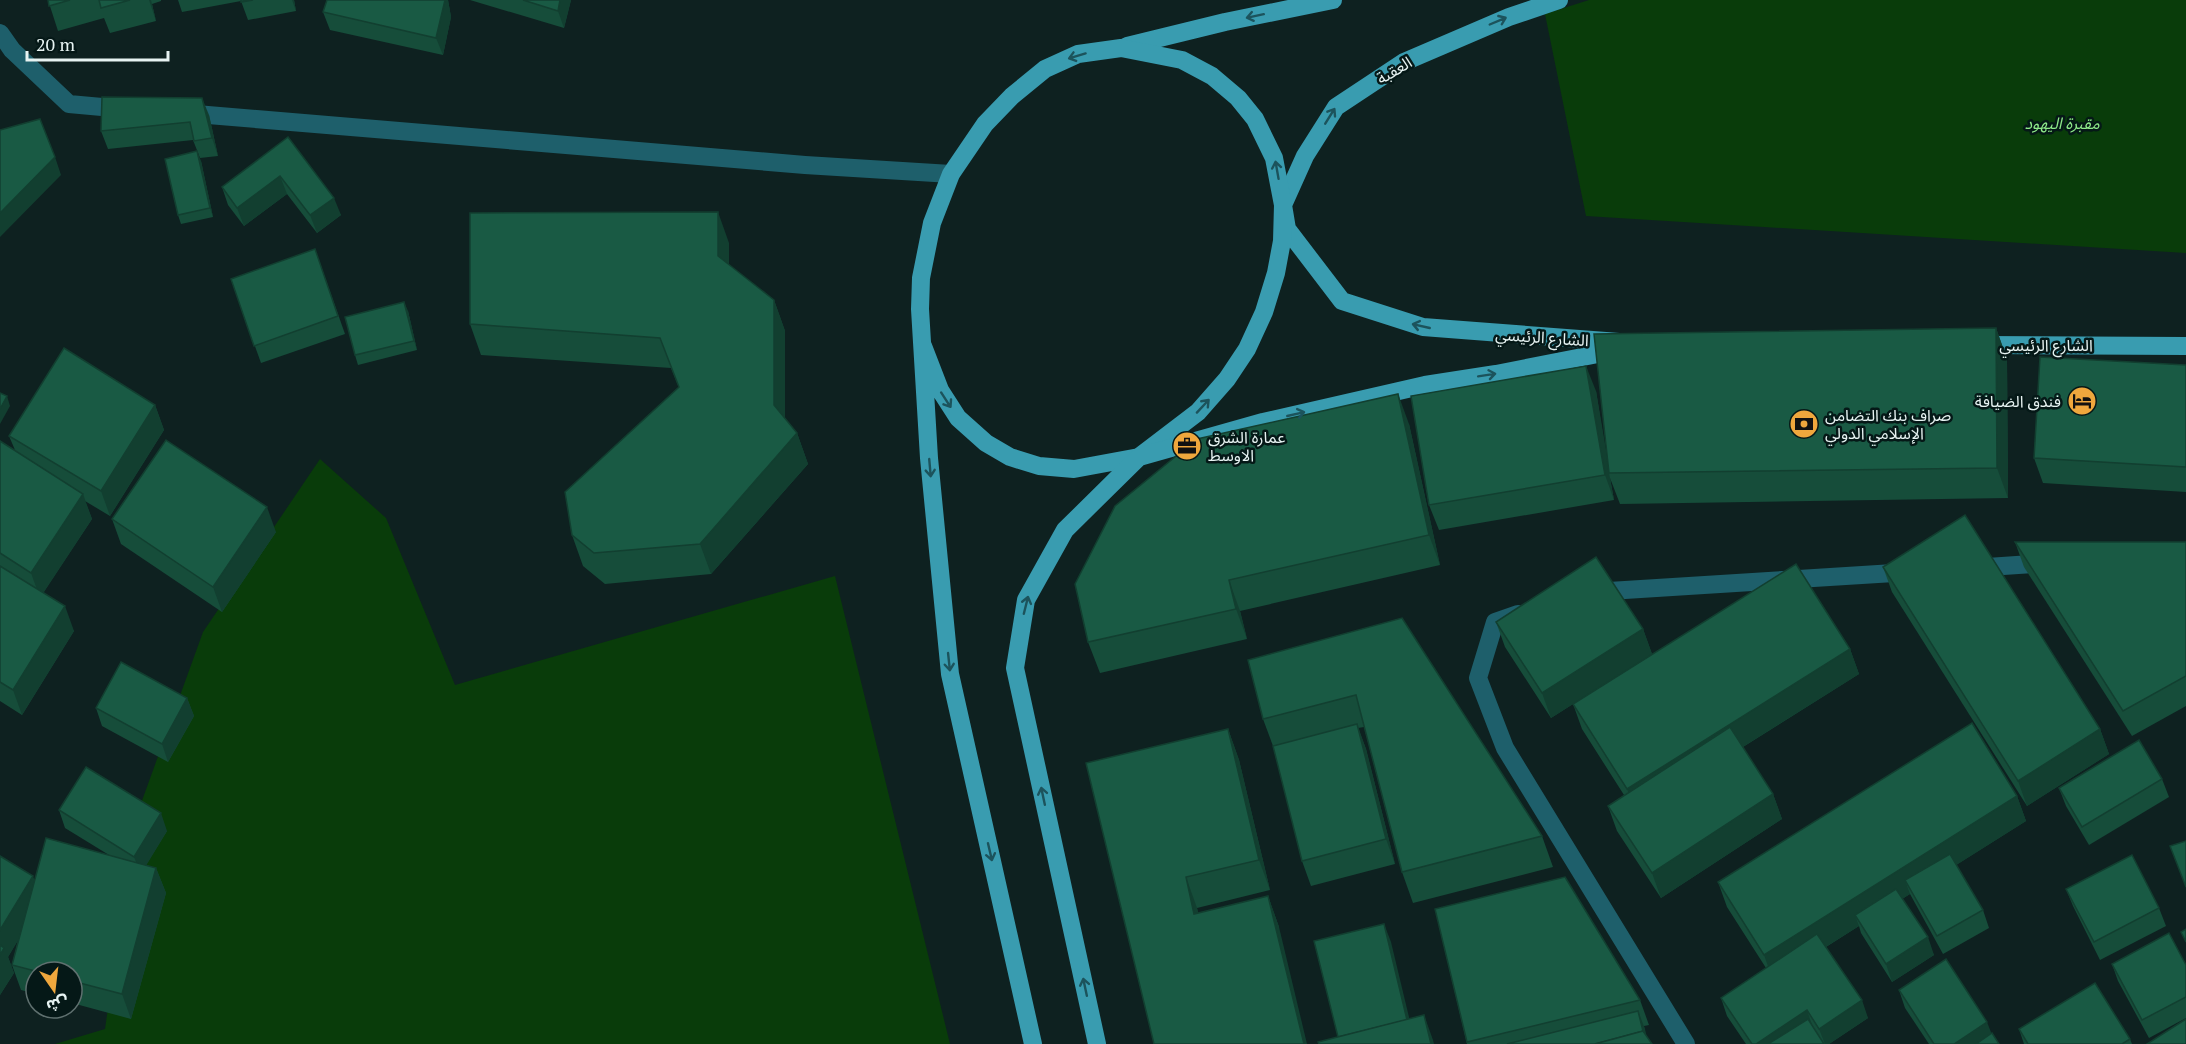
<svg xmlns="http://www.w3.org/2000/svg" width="2186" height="1044" viewBox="0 0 2186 1044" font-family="'PT Serif','Noto Sans Arabic',serif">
  <rect width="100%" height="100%" fill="#0e2120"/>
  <g fill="#093c0a">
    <polygon points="1589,0 2186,0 2186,253 1586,216 1545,14"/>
    <polygon points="320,459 386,518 455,685 835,576 950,1044 55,1044 105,1029 135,820 203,632"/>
  </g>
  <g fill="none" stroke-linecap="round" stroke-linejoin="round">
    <g stroke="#1e5f6b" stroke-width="18">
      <polyline points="0,33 12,50 69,104 124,109"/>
      <polyline points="184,113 805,165 951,174"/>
    </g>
    <g stroke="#1e5f6b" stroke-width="18">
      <polyline points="1973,568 2047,563"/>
      <polyline points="1593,592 1910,572"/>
      <polyline points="1518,614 1495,622 1478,678 1505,748 1686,1044"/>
    </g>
    <g stroke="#399cb0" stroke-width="18">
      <polyline points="1559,0 1509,17 1404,62 1336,107 1305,156 1283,205 1287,229 1342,301 1423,327 1619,342"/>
      <polyline points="1127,46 1225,22 1333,0"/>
      <polyline points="1979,345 2186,346"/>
      <polyline points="923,346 940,390 958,418 986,443 1010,457 1039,466 1074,469 1139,457 1198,412 1227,379 1247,349 1264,312 1276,273 1282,241 1283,205 1274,158 1255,119 1238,98 1212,76 1182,60 1121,48 1078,54 1045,69 1012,96 985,124 951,174 932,223 921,278 920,309 929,458 950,674 1033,1044"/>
      <polyline points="1097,1044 1015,668 1026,600 1065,530 1139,457 1263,422 1425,385 1496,374 1618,350"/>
    </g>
  </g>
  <g fill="#164d3a">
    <polygon points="48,0 161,0 161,1 152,4 156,21 110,33 104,18 58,31"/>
    <polygon points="178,0 294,0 296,11 248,20 241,1 182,12"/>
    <polygon points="327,0 448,0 451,17 443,55 330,30 323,12"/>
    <polygon points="470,0 571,0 564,28"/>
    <polygon points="209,115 218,156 200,158 193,140 108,149 101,131"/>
    <polygon points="288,137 341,215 317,233 287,194 244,226 228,205 222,187"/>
    <polygon points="201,161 213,217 181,224 178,215"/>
    <polygon points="729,243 729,265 774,300 785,331 785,418 797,433 808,464 711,574 605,584 583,566 572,535 679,388 671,368 481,355 470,324"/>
    <polygon points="315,249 345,334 261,363 231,279"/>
    <polygon points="408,311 417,350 358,365 355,355"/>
    <polygon points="1996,328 2007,359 2008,498 1620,504 1610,478 1614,500 1439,530 1429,505 1596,391 1607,460"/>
    <polygon points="2186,365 2186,492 2043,483 2034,458"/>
    <polygon points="155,405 164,430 110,516 85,501 92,519 43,593 74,631 22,715 0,701 0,441 15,450 9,436"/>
    <polygon points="1409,424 1440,565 1240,611 1247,639 1100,673 1088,642"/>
    <polygon points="112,519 276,532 222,612 121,544"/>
    <polygon points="2015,542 2186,542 2186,706 2132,736 2024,567"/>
    <polygon points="1883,567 2100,729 2109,754 2027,806 1892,592"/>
    <polygon points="1402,618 1542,836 1553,867 1413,903 1402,872 1364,727 1358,728 1366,749 1395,864 1311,886 1302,861 1273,746 1263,719"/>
    <polygon points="1496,622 1643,629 1652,654 1604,684 1850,649 1859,674 1743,747 1773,794 1782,819 1661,898 1617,831 1608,806 1624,795 1582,729 1573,704 1551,718 1505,647"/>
    <polygon points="187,698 194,716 168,762 102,726 96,708"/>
    <polygon points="1228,729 1239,760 1270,890 1197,908 1198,913 1268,896 1279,927 1154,1044 1086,763"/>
    <polygon points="2162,779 2169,797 2089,845 2066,806 2059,788"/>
    <polygon points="2017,796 2026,821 1956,865 1983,910 1989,928 1943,954 1910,894 1902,899 1934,955 1892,982 1861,933 1859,926 1826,947 1868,1018 1829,1044 1746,1044 1727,1016 1721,998 1766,968 1727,907 1718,882"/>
    <polygon points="59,810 167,831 146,865 156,868 166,893 131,1019 72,1003 72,972 36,972 36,994 21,990 12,965 18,940 8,957 14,973 0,995 0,856 34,881 109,855 65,828"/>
    <polygon points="2066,889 2159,908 2166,926 2100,960 2073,906"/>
    <polygon points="1435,909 1640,1000 1649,1025 1644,1026 1646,1036 1652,1044 1467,1044"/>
    <polygon points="2112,964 2186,965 2186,1018 2149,1038 2118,981"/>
    <polygon points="1899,990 1992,1034 1999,1044 1929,1044 1905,1008"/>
    <polygon points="2019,1029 2130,1039 2132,1044 2024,1044"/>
  </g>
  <g fill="#123f30">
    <polygon points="149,0 151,0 156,21"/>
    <polygon points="292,0 294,0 296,11"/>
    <polygon points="445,0 448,0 451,17 443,55 436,38"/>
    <polygon points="560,0 571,0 564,28 558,11"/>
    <polygon points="202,98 209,115 218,156 212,138"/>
    <polygon points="197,151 201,161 213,217 210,208"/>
    <polygon points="55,157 61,175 0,237 0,213"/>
    <polygon points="280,176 287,194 244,226 237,208"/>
    <polygon points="334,198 341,215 317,233 310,215"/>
    <polygon points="718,212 729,243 729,287 718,256"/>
    <polygon points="774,300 785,331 785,435 774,405"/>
    <polygon points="404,302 408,311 417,350 414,341"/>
    <polygon points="1996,328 2007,359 2008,498 1997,468"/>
    <polygon points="1586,366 1596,391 1610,473 1609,473 1614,500 1605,475"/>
    <polygon points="1398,394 1409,424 1440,565 1429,535"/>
    <polygon points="7,396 10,406 0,424 0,409"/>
    <polygon points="155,405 164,430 110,516 101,491"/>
    <polygon points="797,433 808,464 711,574 700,544"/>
    <polygon points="83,494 92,519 40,598 31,573"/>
    <polygon points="267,507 276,532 222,612 213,587"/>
    <polygon points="1229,580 1240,611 1247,639 1236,609"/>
    <polygon points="65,606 74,631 22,715 13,690"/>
    <polygon points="1643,629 1652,654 1551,718 1542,693"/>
    <polygon points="1850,649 1859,674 1636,814 1627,789"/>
    <polygon points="187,698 194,716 168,762 162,744"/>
    <polygon points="1357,724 1366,749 1395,864 1386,839"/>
    <polygon points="1228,729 1239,760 1270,890 1259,860"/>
    <polygon points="2100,729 2109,754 2027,806 2018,781"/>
    <polygon points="1773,794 1782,819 1661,898 1652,873"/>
    <polygon points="2017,796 2026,821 1912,893 1905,880 1910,894 1861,925 1855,915 1859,926 1773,980 1764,955"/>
    <polygon points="161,813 167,831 141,874 134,857"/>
    <polygon points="156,868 166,893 131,1019 122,994"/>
    <polygon points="33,876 42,901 8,957 14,973 0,995 0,930"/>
    <polygon points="1186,877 1197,908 1205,944 1194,914"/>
    <polygon points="1268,896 1279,927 1307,1044 1304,1044"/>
    <polygon points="1384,924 1391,942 1414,1038 1407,1020"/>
    <polygon points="1928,937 1934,955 1892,982 1886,964"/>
    <polygon points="1862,1000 1868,1018 1829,1044 1825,1044 1819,1029"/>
    <polygon points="1807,1010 1813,1028 1789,1044 1756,1044"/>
    <polygon points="1638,1011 1645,1029 1648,1044 1647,1044"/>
    <polygon points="1424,1015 1433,1040 1434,1044 1431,1044"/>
    <polygon points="1987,1022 1994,1040 1987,1044 1954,1044"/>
  </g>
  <g fill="#195a44" stroke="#123f30" stroke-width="1.5">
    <polygon points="48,0 70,0 49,6"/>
    <polygon points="99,0 130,0 101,8"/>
    <polygon points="241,0 253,0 241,2"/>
    <polygon points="327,0 445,0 436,38 323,12"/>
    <polygon points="523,0 560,0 558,11"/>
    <polygon points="102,97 202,98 212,138 194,141 190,122 101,131"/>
    <polygon points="40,119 55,157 0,213 0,130"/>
    <polygon points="288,137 334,198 310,215 280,176 237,208 222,187"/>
    <polygon points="197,151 210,208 178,215 165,159"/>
    <polygon points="718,212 718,256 774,300 774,405 797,433 700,544 594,553 572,535 565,492 679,387 660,338 470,324 470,213"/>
    <polygon points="315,249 338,316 254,346 231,279"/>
    <polygon points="404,302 414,341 355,355 345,317"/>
    <polygon points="1996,328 1997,468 1609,473 1594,334"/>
    <polygon points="64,348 155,405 101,491 9,436"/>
    <polygon points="2040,357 2186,365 2186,467 2034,458"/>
    <polygon points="1586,366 1605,475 1429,505 1411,396"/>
    <polygon points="0,393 7,396 0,409"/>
    <polygon points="1398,394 1429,535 1229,580 1236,609 1088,642 1075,584 1115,506 1197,439"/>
    <polygon points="166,440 267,507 213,587 112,519"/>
    <polygon points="0,441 83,494 31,573 0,553"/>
    <polygon points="1965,515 2100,729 2018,781 1883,567"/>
    <polygon points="2015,542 2186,542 2186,676 2123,711"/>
    <polygon points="1596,557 1643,629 1542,693 1496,622"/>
    <polygon points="1796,564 1850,649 1627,789 1573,704"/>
    <polygon points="0,566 65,606 13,690 0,682"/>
    <polygon points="1402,618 1542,836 1402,872 1356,695 1263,719 1248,660"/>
    <polygon points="121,662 187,698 162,744 96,708"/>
    <polygon points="1972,723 2017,796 1764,955 1718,882"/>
    <polygon points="1357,724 1386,839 1302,861 1273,746"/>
    <polygon points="1730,727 1773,794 1652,873 1608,806"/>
    <polygon points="1228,729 1259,860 1186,877 1194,914 1268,896 1304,1044 1154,1044 1086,763"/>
    <polygon points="2139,740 2162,779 2082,827 2059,788"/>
    <polygon points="86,767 161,813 134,857 59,810"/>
    <polygon points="46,838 156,868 122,994 72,981 72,972 39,972 12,965"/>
    <polygon points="2186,841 2186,887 2170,846"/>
    <polygon points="1950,854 1983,910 1937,936 1905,880"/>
    <polygon points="2132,855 2159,908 2094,942 2066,889"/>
    <polygon points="0,856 33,876 0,930"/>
    <polygon points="1565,877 1640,1000 1467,1042 1435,909"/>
    <polygon points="1896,889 1928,937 1886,964 1855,915"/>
    <polygon points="1384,924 1407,1020 1338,1037 1314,941"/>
    <polygon points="2186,929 2186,942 2181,932"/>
    <polygon points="2169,933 2186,965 2186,997 2142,1020 2112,964"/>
    <polygon points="1817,934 1862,1000 1819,1029 1807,1010 1756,1044 1752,1044 1721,998"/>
    <polygon points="0,945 4,948 0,955"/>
    <polygon points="1946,959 1987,1022 1954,1044 1934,1044 1899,990"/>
    <polygon points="2095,983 2130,1039 2122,1044 2028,1044 2019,1029"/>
    <polygon points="1638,1011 1643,1031 1595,1044 1507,1044"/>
    <polygon points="1424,1015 1431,1044 1319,1044 1318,1042"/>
    <polygon points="1808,1019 1824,1044 1768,1044"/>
    <polygon points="2186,1019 2186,1044 2147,1044"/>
    <polygon points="1643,1031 1652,1044 1595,1044"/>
    <polygon points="1992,1033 1999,1044 1976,1044"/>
  </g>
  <defs><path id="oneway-shaft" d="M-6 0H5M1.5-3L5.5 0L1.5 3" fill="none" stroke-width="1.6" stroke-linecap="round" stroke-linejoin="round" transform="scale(1.5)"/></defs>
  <g stroke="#1c535c">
    <use href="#oneway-shaft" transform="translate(1255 16) rotate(168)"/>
    <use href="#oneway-shaft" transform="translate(1498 21) rotate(-23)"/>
    <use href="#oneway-shaft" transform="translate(1077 56) rotate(163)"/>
    <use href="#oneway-shaft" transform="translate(1330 116) rotate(-58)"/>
    <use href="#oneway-shaft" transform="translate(1277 170) rotate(-100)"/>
    <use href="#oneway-shaft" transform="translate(1421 326) rotate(-167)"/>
    <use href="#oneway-shaft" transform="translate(1487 375) rotate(-9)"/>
    <use href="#oneway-shaft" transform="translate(946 400) rotate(57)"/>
    <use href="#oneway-shaft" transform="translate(1203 406) rotate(-47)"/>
    <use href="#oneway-shaft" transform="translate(1296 414) rotate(-13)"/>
    <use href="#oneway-shaft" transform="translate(930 468) rotate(85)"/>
    <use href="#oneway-shaft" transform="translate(1026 605) rotate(-76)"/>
    <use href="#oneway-shaft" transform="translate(949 662) rotate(84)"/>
    <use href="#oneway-shaft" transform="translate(1043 796) rotate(-102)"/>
    <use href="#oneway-shaft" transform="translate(990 852) rotate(77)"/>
    <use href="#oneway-shaft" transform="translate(1085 987) rotate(-102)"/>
  </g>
  <defs>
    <g id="hotel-disc" transform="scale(1.5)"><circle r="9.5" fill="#efa73d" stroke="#051817"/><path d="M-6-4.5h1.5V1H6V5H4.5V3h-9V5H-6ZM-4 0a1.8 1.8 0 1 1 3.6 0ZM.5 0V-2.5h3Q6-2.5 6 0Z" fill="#111"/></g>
    <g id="bank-disc" transform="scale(1.5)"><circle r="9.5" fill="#efa73d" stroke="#051817"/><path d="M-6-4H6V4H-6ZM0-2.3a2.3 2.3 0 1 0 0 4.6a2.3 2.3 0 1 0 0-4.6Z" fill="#111"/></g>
    <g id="office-disc" transform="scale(1.5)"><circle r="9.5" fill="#efa73d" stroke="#051817"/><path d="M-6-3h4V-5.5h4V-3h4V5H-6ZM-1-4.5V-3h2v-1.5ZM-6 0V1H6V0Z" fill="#111"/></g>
  </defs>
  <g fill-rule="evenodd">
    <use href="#hotel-disc" x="2082" y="401"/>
    <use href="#bank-disc" x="1804" y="424"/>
    <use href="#office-disc" x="1187" y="446"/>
  </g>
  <g text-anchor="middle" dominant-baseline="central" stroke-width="5" stroke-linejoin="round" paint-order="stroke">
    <g font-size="16" fill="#e7f3f2" stroke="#051817">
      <text transform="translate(1394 70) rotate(-31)">العقبة</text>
      <text transform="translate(1542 337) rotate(4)">الشارع الرئيسي</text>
      <text x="2046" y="345">الشارع الرئيسي</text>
    </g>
    <g font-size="16" font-style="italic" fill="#8fea8a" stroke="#051817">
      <text x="2062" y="123">مقبرة اليهود</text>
    </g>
    <g font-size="16" fill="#e7f3f2" stroke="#051817" text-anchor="start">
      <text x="2061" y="401" text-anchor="end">فندق الضيافة</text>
      <text x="1825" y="415">صراف بنك التضامن<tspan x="1825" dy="18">الإسلامي الدولي</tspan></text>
      <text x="1208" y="437">عمارة الشرق<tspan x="1208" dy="18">الاوسط</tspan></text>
    </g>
  </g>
  <g transform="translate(54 990) rotate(166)"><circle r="28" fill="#051817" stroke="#5f706f" stroke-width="1.5"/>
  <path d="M0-4.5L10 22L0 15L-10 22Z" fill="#efa73d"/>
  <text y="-9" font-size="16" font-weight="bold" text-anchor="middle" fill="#e7f3f2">ش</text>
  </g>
  <path d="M27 51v9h141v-9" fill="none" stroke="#e7f3f2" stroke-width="3"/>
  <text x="36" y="51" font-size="18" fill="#e7f3f2" stroke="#051817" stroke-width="4.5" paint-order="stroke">20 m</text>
</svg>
